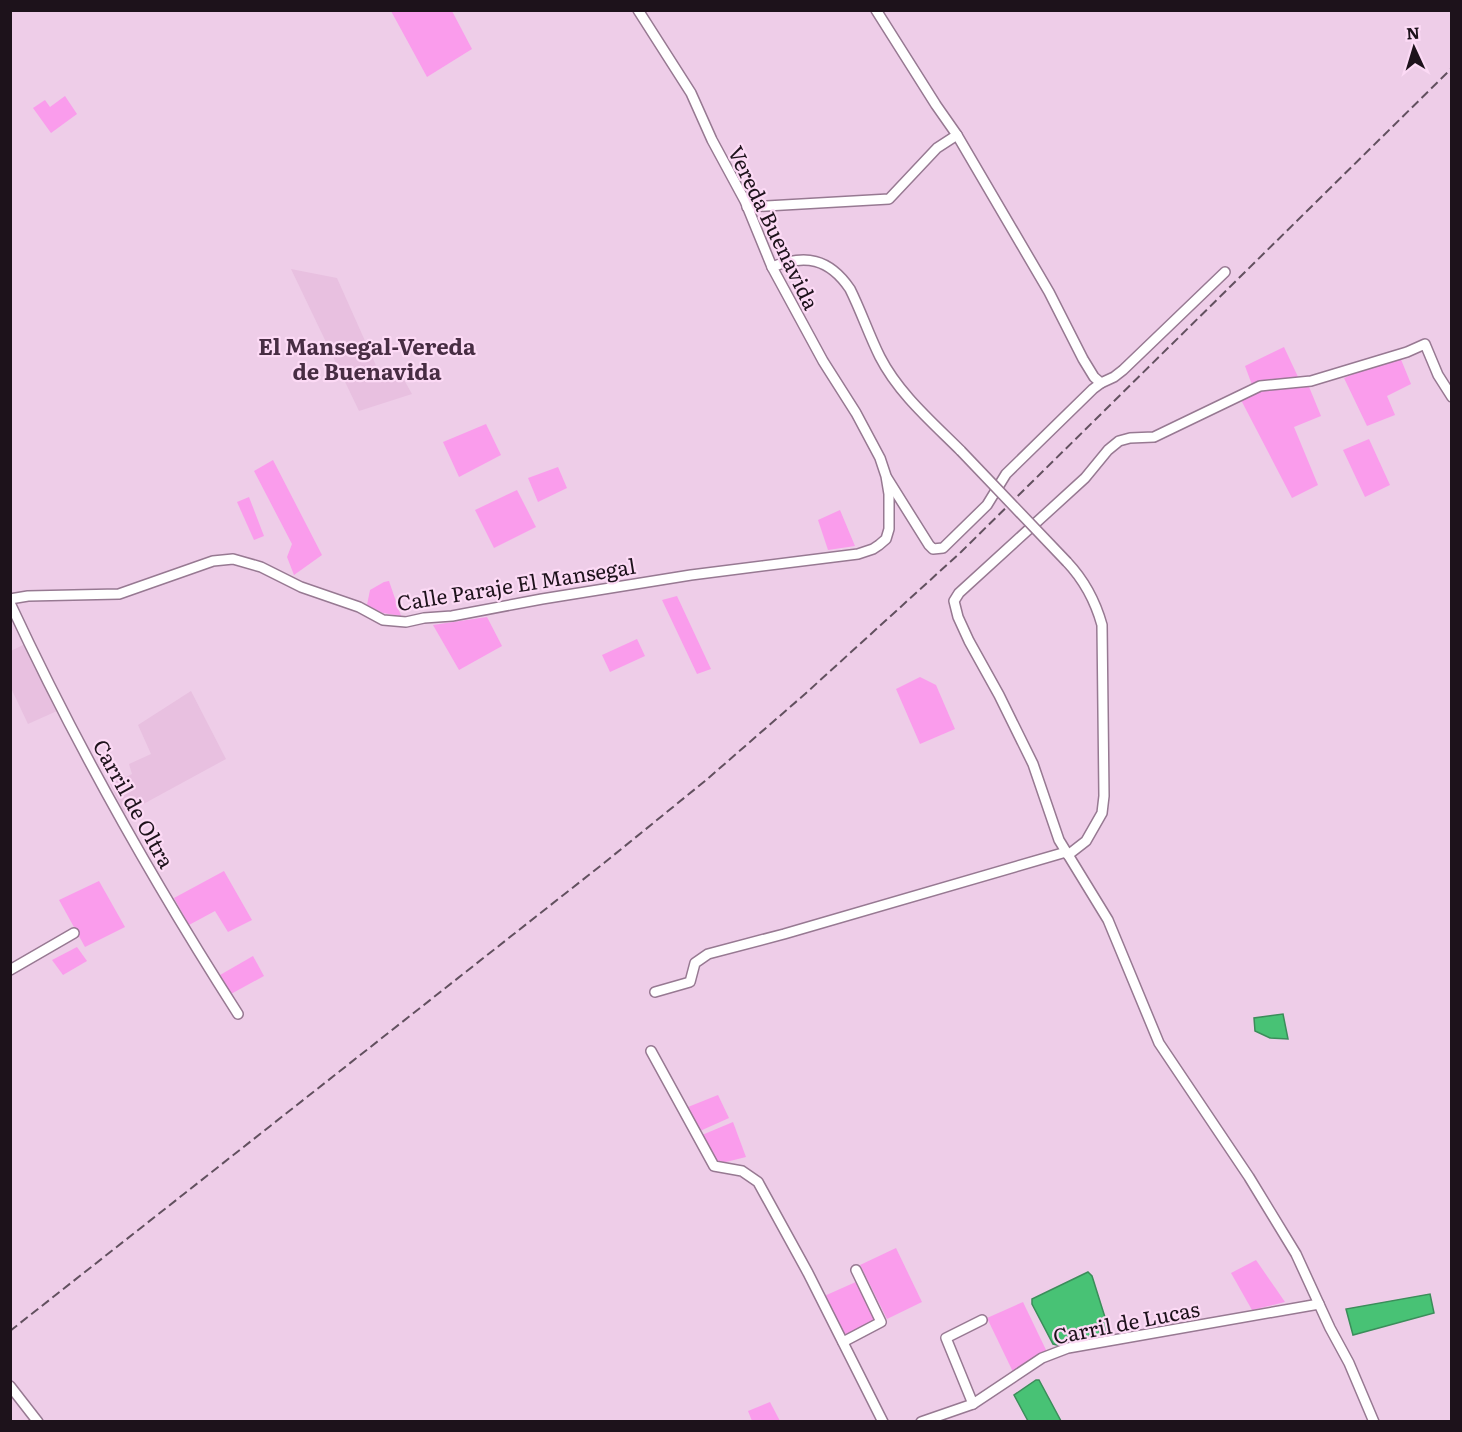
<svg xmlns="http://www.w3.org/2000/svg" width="1462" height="1432" viewBox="0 0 1462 1432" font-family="Literata,serif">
  <rect width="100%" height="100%" fill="#eecde8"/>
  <g fill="#e8c0e0">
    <polygon points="291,269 337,278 382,379 399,371 412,394 359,411"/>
    <polygon points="25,644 57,711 28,724 11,688 11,651"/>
    <polygon points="191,691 226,759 125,814 110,784 132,774 129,764 151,754 138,725"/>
  </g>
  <g fill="#fa9cec">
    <polygon points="391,11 452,11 472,49 427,77"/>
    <polygon points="65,96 77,114 51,133 33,108 45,100 50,107"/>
    <polygon points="1284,347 1299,379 1305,377 1321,416 1294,427 1318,485 1292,498 1241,400 1255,393 1245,366"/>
    <polygon points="1394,357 1400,357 1411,384 1387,396 1395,415 1367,426 1344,378"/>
    <polygon points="486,424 501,455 459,477 443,442"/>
    <polygon points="1369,439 1390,485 1365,497 1343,450"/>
    <polygon points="273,460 322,555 294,575 287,557 292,544 254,471"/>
    <polygon points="558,467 567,488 538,502 528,478"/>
    <polygon points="517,490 536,527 494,548 475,510"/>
    <polygon points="249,497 264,536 254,540 237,502"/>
    <polygon points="840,510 855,546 828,550 818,520"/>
    <polygon points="389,581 401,616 383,613 367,605 370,590 384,582"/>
    <polygon points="677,596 711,669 697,674 662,600"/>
    <polygon points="487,617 502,646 459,670 433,625"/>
    <polygon points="637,639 645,656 610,672 602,655"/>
    <polygon points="920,677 936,685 955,729 920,744 896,689"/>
    <polygon points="224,871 252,920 228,932 215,911 189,925 174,898"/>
    <polygon points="99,881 125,927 85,947 59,900"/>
    <polygon points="77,947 87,961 63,975 52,960"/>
    <polygon points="253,956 264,976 231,994 220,975"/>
    <polygon points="718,1095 729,1118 700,1131 688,1107"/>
    <polygon points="733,1122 746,1157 718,1164 702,1135"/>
    <polygon points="896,1248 922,1302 887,1319 860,1265"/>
    <polygon points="1256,1260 1285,1302 1252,1310 1231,1273"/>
    <polygon points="858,1281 878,1322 845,1340 822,1297"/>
    <polygon points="1023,1302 1047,1352 1014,1374 987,1318"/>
    <polygon points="770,1402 780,1421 752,1421 748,1411"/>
  </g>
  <g fill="#48c275" stroke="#3b8d5a" stroke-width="1.5">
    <polygon points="1283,1014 1288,1039 1270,1038 1255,1031 1254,1018"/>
    <polygon points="1088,1272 1092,1276 1109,1330 1105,1333 1057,1345 1053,1344 1032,1304 1032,1299"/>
    <polygon points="1430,1294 1434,1313 1353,1335 1346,1309"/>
    <polygon points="1036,1380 1039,1380 1061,1421 1028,1421 1014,1395"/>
  </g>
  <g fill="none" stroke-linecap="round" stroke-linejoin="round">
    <g stroke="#977992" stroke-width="12">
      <g id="minor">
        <polyline points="957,135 1049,292 1083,359 1094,377 1101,383 1114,377 1123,370 1225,272"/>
        <polyline points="747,207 889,199 937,148 957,135 936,105 876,10"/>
        <path d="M772,267C805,254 829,258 850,289C861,311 869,335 880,357C899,394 932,422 961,451"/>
        <polyline points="887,478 929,545 933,549 943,548 987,505 1006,474 1093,389 1101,383"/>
        <path d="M1067,562C1084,580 1095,600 1102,625L1104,796L1102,813L1086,841L1068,855"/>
        <polyline points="10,599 28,596 119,594 213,561 233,559 261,567 301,587 359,607 383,620 406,622 424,618 452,616 542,599 691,575 858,554 873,549 879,545 886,539 889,529 889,494 886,476 880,458 856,413 823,361 772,267 745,201 712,140 691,93 638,10"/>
        <path d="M10,603C76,745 154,883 238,1014"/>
        <polyline points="10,970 74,933"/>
        <polyline points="655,992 690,982 695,963 708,954 784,934 1066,852"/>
        <polyline points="651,1051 714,1166 742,1171 758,1182 808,1273 883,1422"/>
        <polyline points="843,1342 881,1322 856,1270"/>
        <polyline points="10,1386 38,1422"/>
        <polyline points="973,1404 946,1338 982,1320"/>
        <polyline points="921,1422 973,1404 1042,1358 1068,1348 1319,1304"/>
        <polyline points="1374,1422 1349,1363 1330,1328 1296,1254 1249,1177 1159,1043 1108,920 1059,840 1033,764 999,695 969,641 958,617 954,601 959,593 1085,478 1108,450 1119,441 1130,438 1154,437 1260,386 1311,381 1407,352 1425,344 1438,375 1452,397"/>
      </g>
    </g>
    <use href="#minor" stroke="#fff" stroke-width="9"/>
    <polyline stroke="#62505f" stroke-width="2" stroke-dasharray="9 4.5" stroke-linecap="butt" points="10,1331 604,863 705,781 805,694 961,552 1452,68"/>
    <g stroke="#977992" stroke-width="12" stroke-linecap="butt">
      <polyline id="minor-bridge" points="961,451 1067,562"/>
    </g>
    <use href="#minor-bridge" stroke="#fff" stroke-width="9"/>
  </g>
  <g text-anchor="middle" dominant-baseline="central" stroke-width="4.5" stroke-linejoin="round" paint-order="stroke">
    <g font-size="21" fill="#1d121b" stroke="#fcdaf5">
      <text transform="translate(775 227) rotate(64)">Vereda Buenavida</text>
      <text transform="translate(516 583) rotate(-9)">Calle Paraje El Mansegal</text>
      <text transform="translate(135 803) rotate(61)">Carril de Oltra</text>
      <text transform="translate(1126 1321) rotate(-11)">Carril de Lucas</text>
    </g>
    <g font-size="22" font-weight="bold" fill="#472d43" stroke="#fcdaf5">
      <text x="367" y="345">El Mansegal-Vereda<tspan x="367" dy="25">de Buenavida</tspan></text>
    </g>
  </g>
  <rect width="1462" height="1432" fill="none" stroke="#1d121b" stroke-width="24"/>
  <g transform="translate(1414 48) rotate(356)" stroke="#fcdaf5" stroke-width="4.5" paint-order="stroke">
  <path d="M0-4.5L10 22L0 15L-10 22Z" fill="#1d121b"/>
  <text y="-9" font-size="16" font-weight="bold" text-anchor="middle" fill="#1d121b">N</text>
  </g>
</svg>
